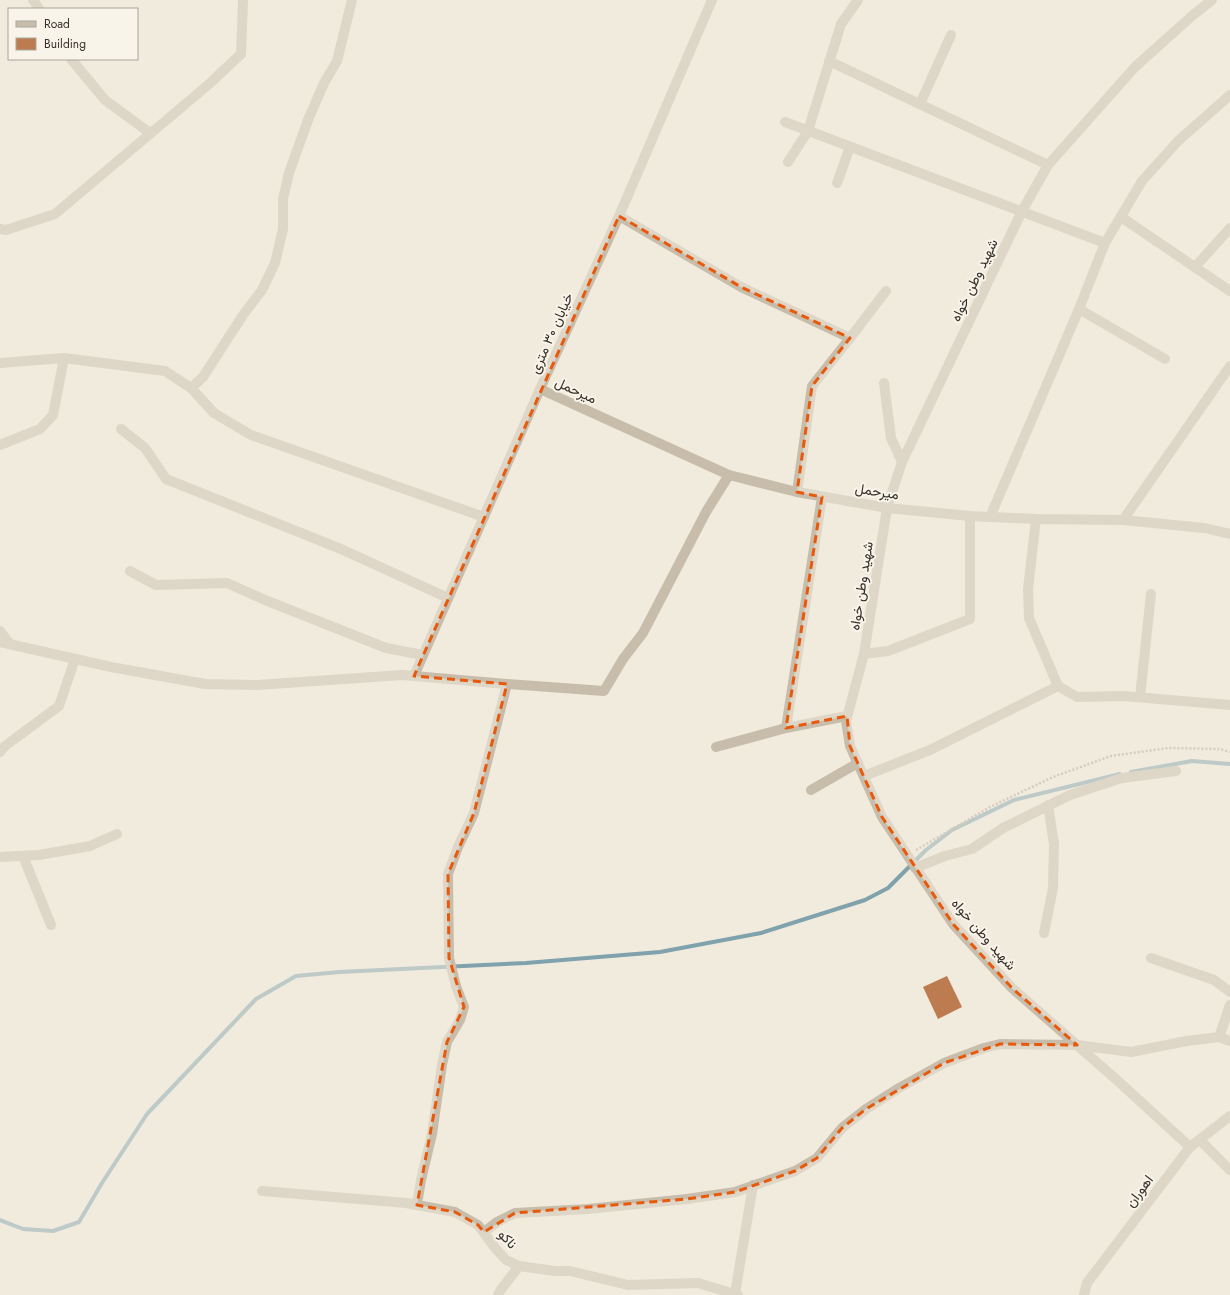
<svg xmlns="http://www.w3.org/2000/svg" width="1230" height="1295" viewBox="0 0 1230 1295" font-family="Jost,Vazirmatn,sans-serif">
  <rect width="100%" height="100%" fill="#f1ebde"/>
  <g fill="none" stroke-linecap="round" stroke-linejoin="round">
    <g stroke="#7fa2ac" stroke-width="4">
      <polyline points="1131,772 1192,761 1230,764"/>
      <polyline points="0,1220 23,1229 53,1231 79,1222 102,1183 147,1114 256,999 296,976 339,972 526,963 660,952 761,933 865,900 888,888 926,850 952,830 1014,800 1120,774"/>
    </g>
  </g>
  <polygon fill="#bd7c50" points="947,976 962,1007 938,1019 923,987"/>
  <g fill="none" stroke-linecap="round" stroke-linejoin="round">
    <polyline stroke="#b4a795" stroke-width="2.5" stroke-dasharray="2 2" stroke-linecap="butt" points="916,850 990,807 1053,777 1111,756 1168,748 1220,749 1230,752"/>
    <g stroke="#c8bdab" stroke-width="10">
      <polyline points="33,0 39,9"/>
      <polyline points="71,59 105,100 150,133"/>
      <polyline points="829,61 1048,165"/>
      <polyline points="920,104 951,35"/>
      <polyline points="785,122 1105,243"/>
      <polyline points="788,162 808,131 841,24 858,0"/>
      <polyline points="837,183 850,147"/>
      <polyline points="619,216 741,287 850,338 886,291"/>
      <polyline points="1121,217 1230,291"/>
      <polyline points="0,229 6,230 55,214 208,85 241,54 243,0"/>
      <polyline points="1195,267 1230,228"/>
      <polyline points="1079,309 1165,359"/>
      <polyline points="0,363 64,358 165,371 191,388 214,413 251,435 484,517"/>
      <polyline points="884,383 891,438 902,462"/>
      <polyline points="191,388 203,377 243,315 262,290 275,263 283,229 283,199 289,173 308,120 324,83 337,61 352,0"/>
      <polyline points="121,429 145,448 166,479 341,549 448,598"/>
      <polyline points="0,445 40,429 53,415 64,358"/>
      <polyline points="797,492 812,386 850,338"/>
      <polyline points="990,517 1079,309 1105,243 1142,181 1178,141 1230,95"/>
      <polyline points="1123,520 1230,366"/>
      <polyline points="130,571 156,585 227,583 265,600 386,648 423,655"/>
      <polyline points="0,631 9,643"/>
      <polyline points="0,642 111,667 205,684 257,685 402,675 507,684 604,691 623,659 643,633 706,512 729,475"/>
      <polyline points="864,654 888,651 970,619 970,516"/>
      <polyline points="1058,686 1077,697 1123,696 1230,705"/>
      <polyline points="1140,697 1151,594"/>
      <polyline points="786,728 822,497"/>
      <polyline points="716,747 786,728 847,716"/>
      <polyline points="0,752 5,746 59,706 75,659"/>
      <polyline points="864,776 930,750 1058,686 1029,618 1028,589 1036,519"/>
      <polyline points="811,790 858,763"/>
      <polyline points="23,856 51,925"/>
      <polyline points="0,857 39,855 90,846 117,834"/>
      <polyline points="915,868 945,856 972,849 1003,828 1070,795 1122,778 1176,771"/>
      <polyline points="1044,933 1053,888 1054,844 1048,805"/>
      <polyline points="1151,958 1214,980 1230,992"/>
      <polyline points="1219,1037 1230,1005"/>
      <polyline points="1200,1140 1230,1170"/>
      <polyline points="1190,1147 1118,1081 1012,988 953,924 882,817 850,746 846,721 864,654 887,508 902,462 1022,211 1048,165 1135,67 1193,15 1212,0"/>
      <polyline points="262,1191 406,1203 455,1212 478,1225 496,1249 506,1260 519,1266 555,1271 570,1271 628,1285 698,1283 738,1295"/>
      <polyline points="417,1205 421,1180 432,1134 442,1065 447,1042 460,1020 464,1007 456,986 449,958 448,874 458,847 474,813 507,684"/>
      <polyline points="484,1232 497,1222 515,1213 588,1209 687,1199 735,1192 795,1171 817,1158 842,1128 866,1109 899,1088 944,1063 984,1048 1000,1044 1077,1045 1131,1052 1187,1041 1219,1037 1230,1041"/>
      <polyline points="735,1294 753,1185"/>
      <polyline points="498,1295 500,1291 519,1266"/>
      <polyline points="1084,1295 1087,1283 1190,1147 1230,1116"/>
    </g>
    <g stroke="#c8bdab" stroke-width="10">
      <polyline points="540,389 729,475 797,492 887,508 970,516 1036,519 1123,520 1204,528 1230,534"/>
      <polyline points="414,676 540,389 619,216 712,0"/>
    </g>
  </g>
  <path d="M0 0H1230V1295H0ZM619,216L741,287L850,338L812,386L797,492L822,497L786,728L847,716L850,746L882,817L953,924L1012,988L1077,1045L1000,1044L944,1063L866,1109L842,1128L817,1158L795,1171L735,1192L687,1199L515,1213L484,1232L478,1225L455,1212L417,1205L447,1042L464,1007L449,958L448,874L474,813L507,684L414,676Z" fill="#f1ebde" fill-opacity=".55" fill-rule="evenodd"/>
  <path fill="none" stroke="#e8590c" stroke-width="3" stroke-dasharray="8 5" stroke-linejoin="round" d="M619,216L741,287L850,338L812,386L797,492L822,497L786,728L847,716L850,746L882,817L953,924L1012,988L1077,1045L1000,1044L944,1063L866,1109L842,1128L817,1158L795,1171L735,1192L687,1199L515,1213L484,1232L478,1225L455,1212L417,1205L447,1042L464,1007L449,958L448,874L474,813L507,684L414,676Z"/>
  <g text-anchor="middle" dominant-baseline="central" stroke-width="4" stroke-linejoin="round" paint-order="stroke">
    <g font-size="14" fill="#36302a" stroke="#f8f4ea">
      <text transform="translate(974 280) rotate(-64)">شهید وطن خواه</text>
      <text transform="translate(551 333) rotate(-66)">خیابان ۳۰ متری</text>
      <text transform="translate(576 390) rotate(25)">میرحمل</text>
      <text transform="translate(877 491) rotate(9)">میرحمل</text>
      <text transform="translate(861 586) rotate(-81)">شهید وطن خواه</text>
      <text transform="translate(984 934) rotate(49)">شهید وطن خواه</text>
      <text transform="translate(1139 1191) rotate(-53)">اهوران</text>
      <text transform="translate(508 1239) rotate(48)">ناکو</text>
    </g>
  </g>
  <rect x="8" y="8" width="130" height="52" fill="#f8f4ea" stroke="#aaa69d"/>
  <rect x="16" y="21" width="20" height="6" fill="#c8bdab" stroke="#aaa69d"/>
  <text x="44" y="28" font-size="12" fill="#36302a">Road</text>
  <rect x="16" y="38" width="20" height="12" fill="#bd7c50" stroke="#aaa69d"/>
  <text x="44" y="48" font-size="12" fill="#36302a">Building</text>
</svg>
